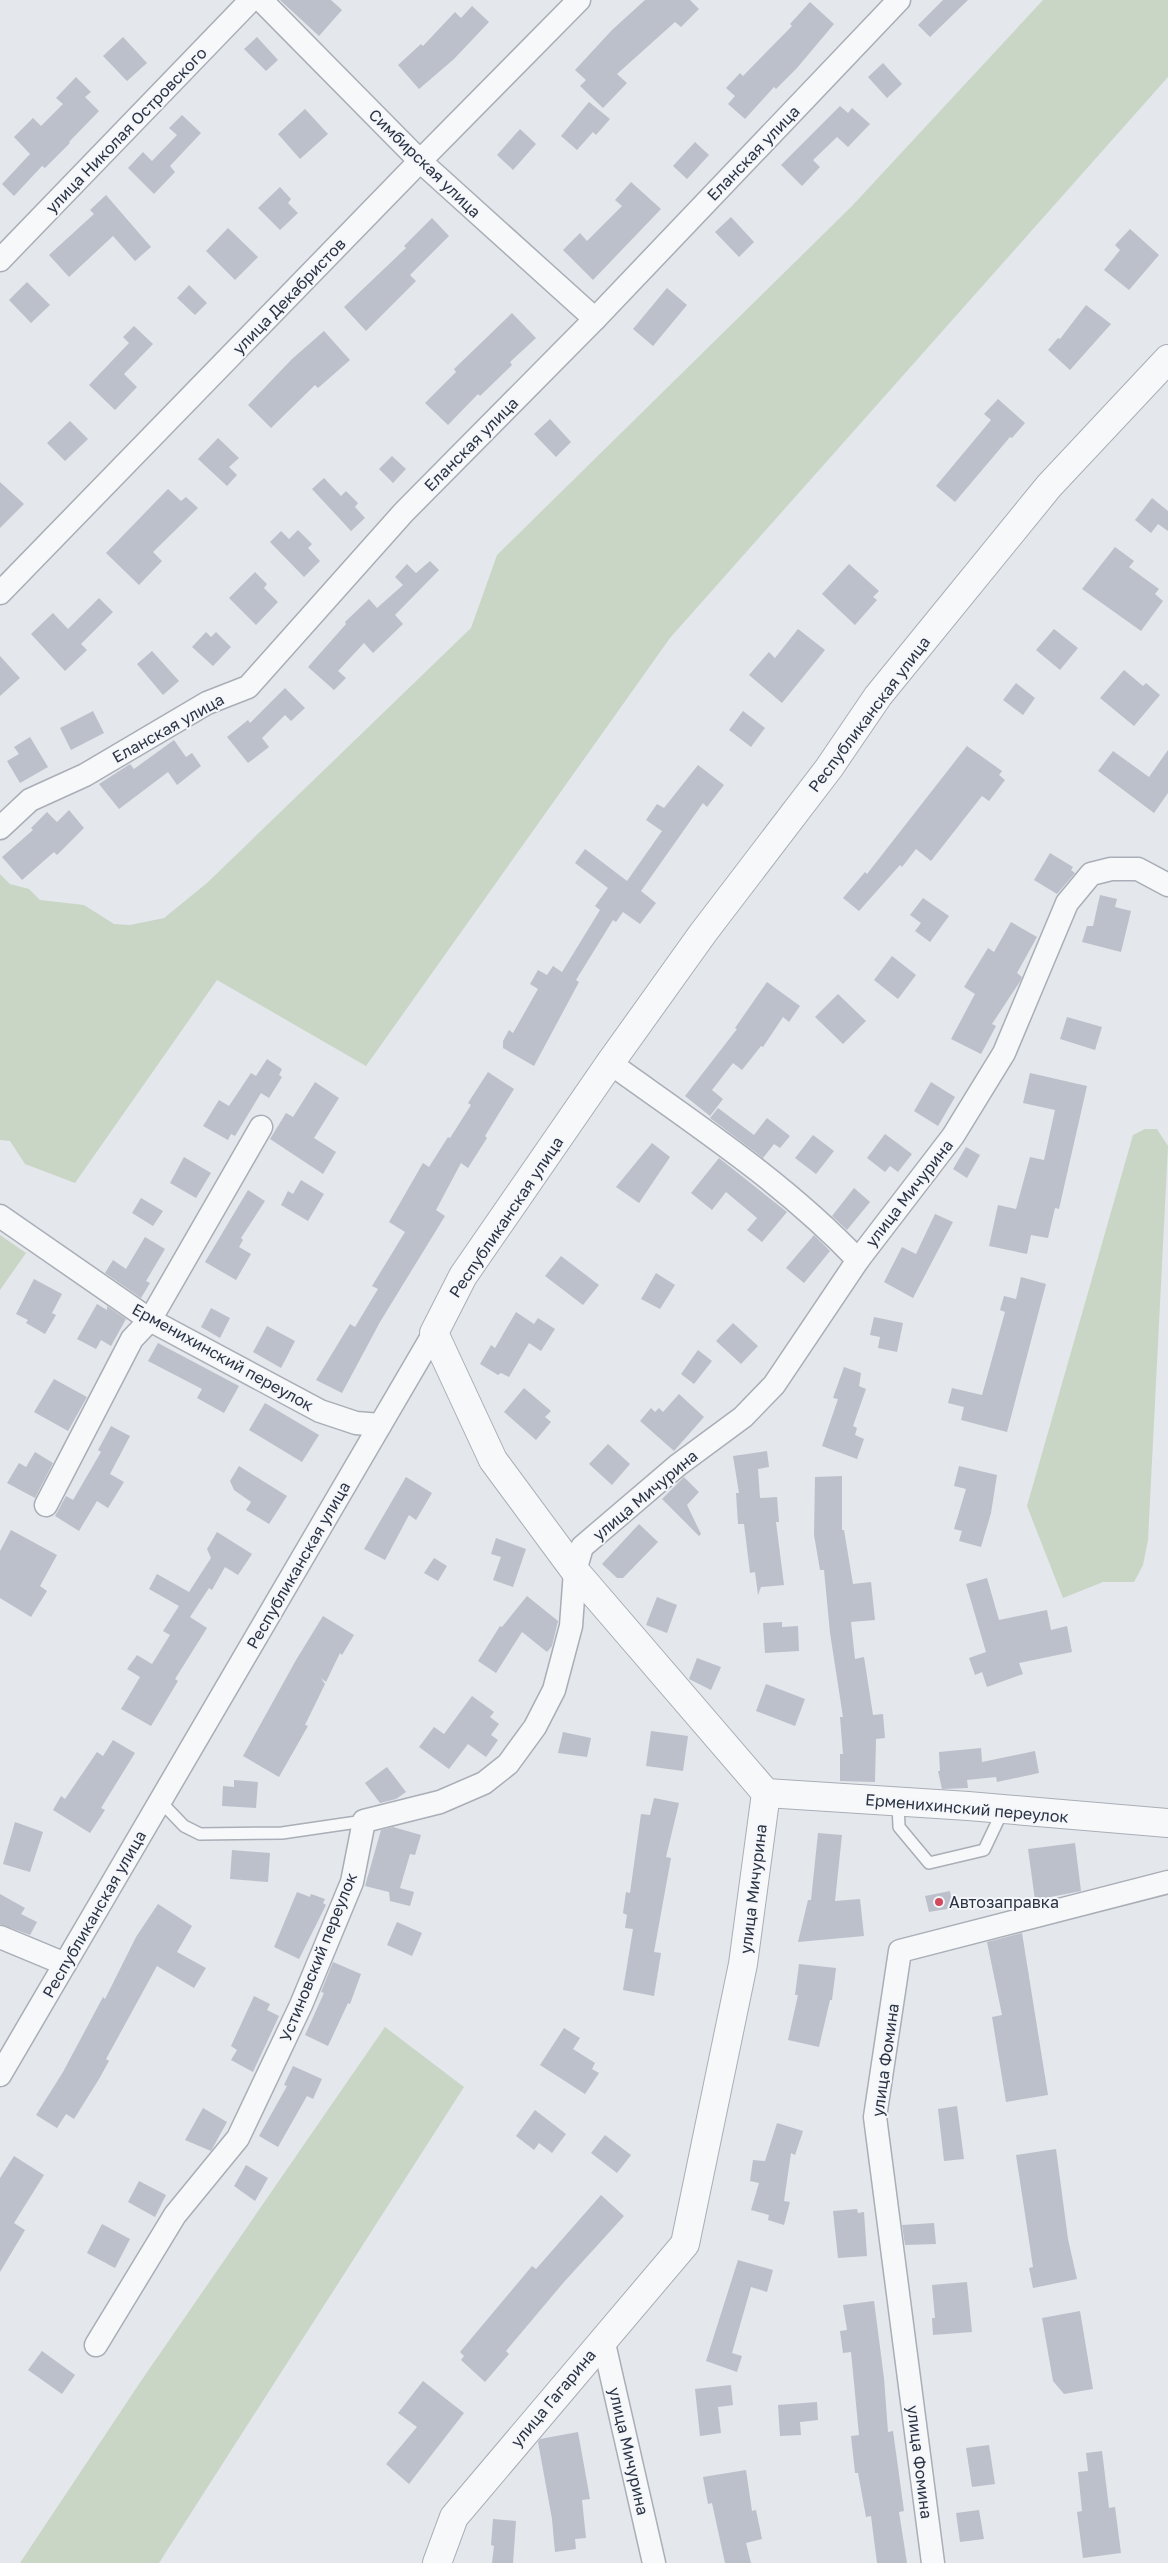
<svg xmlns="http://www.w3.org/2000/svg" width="1168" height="2563" viewBox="0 0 1168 2563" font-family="'Golos Text',sans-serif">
  <rect width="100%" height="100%" fill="#e4e7ec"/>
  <g fill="#c9d6c5">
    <polygon points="1043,0 1168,0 1168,77 670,638 366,1066 217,980 75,1183 25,1164 10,1141 0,1140 0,874 10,884 29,889 40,900 84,905 114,924 130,925 164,918 207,883 471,628 497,555 852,206"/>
    <polygon points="1145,1129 1157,1129 1168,1146 1148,1540 1143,1565 1134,1582 1103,1582 1063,1598 1027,1506 1133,1135"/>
    <polygon points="0,1235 26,1253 0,1290"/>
    <polygon points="385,2027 464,2087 159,2563 20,2563 141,2381"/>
  </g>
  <g fill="#bbc0ca">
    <polygon points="280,0 331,0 342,10 319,36"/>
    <polygon points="645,0 690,0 699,9 681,27 675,22 617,74 627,83 603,108 580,86 586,80 575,70 612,30"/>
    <polygon points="943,0 968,0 930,37 918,25"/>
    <polygon points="810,2 834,24 797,68 776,89 774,87 745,119 728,104 735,96 726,88 740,73 743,76 792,26 790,24"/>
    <polygon points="472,6 489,22 454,59 419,89 398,65 421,44 423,46 455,12 461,18"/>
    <polygon points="123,37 147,63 127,81 103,56"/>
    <polygon points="257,37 278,60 266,71 244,49"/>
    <polygon points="883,63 902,84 887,98 868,77"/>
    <polygon points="76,77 91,92 85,97 99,111 69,142 70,143 45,168 42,166 14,196 2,184 30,154 14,137 33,118 41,126 63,104 56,98"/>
    <polygon points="589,102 610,119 596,135 593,132 577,150 561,136"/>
    <polygon points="840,106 848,113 852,108 870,124 848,147 837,137 813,160 820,167 802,186 781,165"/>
    <polygon points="305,109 328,134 300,159 278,134"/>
    <polygon points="182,115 201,133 170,166 175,172 154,194 128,168 143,152 152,161 177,135 169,128"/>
    <polygon points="520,129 536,144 513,170 497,155"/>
    <polygon points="695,142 709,155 687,179 673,166"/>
    <polygon points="631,182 661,209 593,280 563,250 580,233 587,241 622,206 615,200"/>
    <polygon points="280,187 291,199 288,203 298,213 280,230 258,208"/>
    <polygon points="106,195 151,247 135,261 113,236 69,277 49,255 94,214 90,210"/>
    <polygon points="731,217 754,242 739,257 715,232"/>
    <polygon points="432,218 449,236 410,275 416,281 366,331 344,307 406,248 404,246"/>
    <polygon points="228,228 258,257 235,280 206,251"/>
    <polygon points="1130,229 1159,255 1129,290 1104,270 1120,250 1115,245"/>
    <polygon points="27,282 50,305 31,323 9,300"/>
    <polygon points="189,285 207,303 195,315 177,298"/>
    <polygon points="667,288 687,305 653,346 633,329"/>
    <polygon points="1086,305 1111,324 1070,370 1048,350 1058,338 1060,339"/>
    <polygon points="512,313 536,338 510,362 512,365 480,396 478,394 448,425 425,403 456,372 454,369"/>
    <polygon points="134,326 153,344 124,374 137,387 115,410 89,385 129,343 123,337"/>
    <polygon points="324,331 350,360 318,388 315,385 271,428 248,405 292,359"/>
    <polygon points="998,399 1025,423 1012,438 1010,437 955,502 936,486 991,420 984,414"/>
    <polygon points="550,419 571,442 556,457 534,434"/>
    <polygon points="70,421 88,439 65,461 47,443"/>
    <polygon points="218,438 239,458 229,467 237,475 227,486 198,459"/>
    <polygon points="392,456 406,469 393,483 379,469"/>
    <polygon points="324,478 341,496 346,491 358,503 355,507 365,518 351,531 312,489"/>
    <polygon points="0,482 24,504 0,528"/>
    <polygon points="168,489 181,501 186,497 198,508 153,552 162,561 139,585 106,553"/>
    <polygon points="1152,498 1168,511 1168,531 1158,524 1151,533 1135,520"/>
    <polygon points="298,530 312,544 308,548 320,561 304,577 270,542 281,531 289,539"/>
    <polygon points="1115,547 1134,561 1129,567 1159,589 1155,594 1163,601 1141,631 1082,589"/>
    <polygon points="430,561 439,570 395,615 403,624 373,653 364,643 338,671 346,678 334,690 308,667 346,624 345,622 369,599 377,608 403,585 395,577 407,564 416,573"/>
    <polygon points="849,564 879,591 873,597 877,600 855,625 822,594"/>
    <polygon points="255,572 267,584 264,588 278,602 256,625 229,598"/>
    <polygon points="99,598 113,612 81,644 87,650 65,671 31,634 53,613 68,629"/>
    <polygon points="798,629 825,650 782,703 749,675 769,652 775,658"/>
    <polygon points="1054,629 1078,648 1060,670 1036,650"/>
    <polygon points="206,632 211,637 216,632 231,647 213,666 192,647"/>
    <polygon points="152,651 179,681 163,695 137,664"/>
    <polygon points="0,656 20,678 0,696"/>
    <polygon points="1124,670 1143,686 1146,683 1160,695 1134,726 1100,698"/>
    <polygon points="1016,683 1035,698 1023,715 1003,700"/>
    <polygon points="285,688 305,708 291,721 285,715 262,738 269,747 248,763 227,737 248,720 250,723"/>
    <polygon points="93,711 104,733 71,750 60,728"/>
    <polygon points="743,711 765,728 751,747 729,730"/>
    <polygon points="30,737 48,767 20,783 7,761 19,754 14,747"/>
    <polygon points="174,740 186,757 192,753 201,766 177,785 168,772 119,809 99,784 130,764 134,769"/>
    <polygon points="967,746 1002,771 999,775 1005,780 989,801 982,796 931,861 916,849 902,867 900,865 859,911 843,898 865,872 867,874"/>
    <polygon points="1168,750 1168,793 1154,813 1098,771 1113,751 1149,777"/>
    <polygon points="698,765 724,785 707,807 703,803 641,891 656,903 640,924 623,912 616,922 613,920 576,980 579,982 534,1066 503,1048 503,1041 509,1030 513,1033 538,989 530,984 538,970 547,975 553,966 562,972 600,910 595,906 608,888 575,863 585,849 627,881 662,831 646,820 657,804 664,808"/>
    <polygon points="69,810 84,828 57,855 54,852 22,880 2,857 33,830 31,828 47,812 57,822"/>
    <polygon points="1050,853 1073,867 1071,870 1075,873 1057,894 1034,880"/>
    <polygon points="1100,895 1117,899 1115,907 1131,911 1121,952 1082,942 1087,926 1093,926"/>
    <polygon points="923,898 949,916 930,942 915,931 921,923 910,915"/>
    <polygon points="1011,922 1037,937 1017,973 1022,977 1021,980 992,1024 996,1026 981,1054 951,1039 975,994 964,987 988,948 994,952"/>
    <polygon points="892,956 916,975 898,999 874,980"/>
    <polygon points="767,982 800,1006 789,1022 783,1017 763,1047 761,1046 742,1070 733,1063 712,1090 723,1099 710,1116 685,1096 737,1029 735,1028"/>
    <polygon points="838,994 866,1021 843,1044 815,1017"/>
    <polygon points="1067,1017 1102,1027 1095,1050 1060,1039"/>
    <polygon points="267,1059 282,1069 279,1075 282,1077 269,1098 261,1093 235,1136 231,1134 228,1140 203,1126 219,1100 229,1106 251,1073 256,1076"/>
    <polygon points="488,1072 514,1089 485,1136 487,1138 468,1168 461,1163 436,1210 445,1216 380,1322 342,1393 316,1380 350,1324 355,1327 378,1289 372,1286 405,1232 389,1222 423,1163 429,1167 448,1137 450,1138 471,1105 468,1103"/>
    <polygon points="1030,1073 1087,1086 1059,1209 1055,1208 1048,1238 1031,1235 1027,1254 989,1246 998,1205 1016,1209 1030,1157 1044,1160 1055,1110 1023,1103"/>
    <polygon points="315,1082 339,1098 314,1138 336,1152 323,1174 270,1139 286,1113 293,1117"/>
    <polygon points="931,1082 955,1097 938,1126 914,1111"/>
    <polygon points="718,1108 754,1135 767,1118 790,1136 780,1148 774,1144 763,1158 710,1118"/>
    <polygon points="885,1134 912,1154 898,1172 890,1166 885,1172 867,1158"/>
    <polygon points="813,1135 834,1151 816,1174 795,1158"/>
    <polygon points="652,1143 670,1157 639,1203 616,1187"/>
    <polygon points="966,1147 980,1155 967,1178 953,1169"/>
    <polygon points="184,1157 211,1173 196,1198 170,1183"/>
    <polygon points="719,1158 787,1212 762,1242 747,1230 757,1218 726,1192 712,1210 691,1193"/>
    <polygon points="301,1180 324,1194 308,1221 281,1205 288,1191 293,1194"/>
    <polygon points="854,1188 870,1202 847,1230 832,1216"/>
    <polygon points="248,1190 265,1201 241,1238 243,1240 239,1247 251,1254 236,1280 205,1262"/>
    <polygon points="141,1198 163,1211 153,1226 132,1213"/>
    <polygon points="935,1214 953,1222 913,1298 884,1282 902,1247 916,1254"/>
    <polygon points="814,1235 830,1251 804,1283 786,1268"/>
    <polygon points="145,1237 165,1249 146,1281 150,1283 141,1298 105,1273 113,1260 126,1269"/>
    <polygon points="561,1256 599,1285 583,1305 545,1276"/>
    <polygon points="656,1273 675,1285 660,1309 641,1299"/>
    <polygon points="1021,1277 1046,1284 1007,1432 961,1420 964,1407 948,1403 952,1388 982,1395 1005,1312 1000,1310 1004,1296 1016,1299"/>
    <polygon points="34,1279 62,1294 52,1313 56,1315 45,1334 26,1323 28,1320 16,1314"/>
    <polygon points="97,1304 107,1310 107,1306 126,1319 111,1346 101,1340 96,1349 77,1339"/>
    <polygon points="211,1308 230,1318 220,1338 201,1327"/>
    <polygon points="516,1312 534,1324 538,1318 555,1329 541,1351 529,1343 509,1377 501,1373 498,1375 480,1364 491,1345 495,1348"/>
    <polygon points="874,1317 903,1323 897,1352 878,1348 880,1337 870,1335"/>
    <polygon points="733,1323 758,1346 741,1364 716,1341"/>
    <polygon points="267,1326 295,1341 281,1368 253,1352"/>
    <polygon points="158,1343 239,1386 224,1413 197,1398 202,1389 148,1361"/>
    <polygon points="698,1350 712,1361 694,1384 681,1374"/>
    <polygon points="844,1367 861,1373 859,1386 866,1389 853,1426 857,1428 855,1435 864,1439 857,1459 822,1446 838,1399 833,1398"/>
    <polygon points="54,1379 87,1397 68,1431 34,1412"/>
    <polygon points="524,1388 551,1411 545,1417 551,1422 536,1440 504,1412"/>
    <polygon points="679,1394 704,1417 674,1451 640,1421 651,1408 655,1412 659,1408 663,1412"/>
    <polygon points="265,1403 319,1435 302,1462 249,1430"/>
    <polygon points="111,1426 130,1436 110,1474 124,1482 108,1508 97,1501 79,1531 55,1516 66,1496 73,1500 101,1452 98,1450"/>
    <polygon points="608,1444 630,1464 612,1485 589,1464"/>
    <polygon points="767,1451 769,1467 758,1469 760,1498 777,1497 779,1522 776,1522 784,1585 761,1587 758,1595 755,1572 750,1573 744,1524 738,1524 736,1493 739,1493 733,1456"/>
    <polygon points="35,1452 53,1463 35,1498 7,1483 19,1463 26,1467"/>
    <polygon points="239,1466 287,1496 269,1524 246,1510 251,1502 234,1490 230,1481"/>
    <polygon points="959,1466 997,1475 991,1513 981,1547 959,1541 962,1531 954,1529 966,1489 954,1486"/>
    <polygon points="842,1476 842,1530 844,1530 853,1584 871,1582 875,1620 851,1622 855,1659 864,1657 873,1715 883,1714 885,1738 876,1739 875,1782 840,1781 840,1754 843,1754 840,1717 843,1717 830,1633 824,1570 820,1570 814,1535 815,1477"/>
    <polygon points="406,1477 432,1493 416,1520 409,1515 385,1560 364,1549"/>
    <polygon points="684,1477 699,1492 687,1505 701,1534 699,1536 662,1499"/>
    <polygon points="639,1524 658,1542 623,1578 617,1578 602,1564"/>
    <polygon points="11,1530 57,1555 40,1586 47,1591 31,1617 0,1598 0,1551"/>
    <polygon points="217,1532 252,1554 238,1575 225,1567 212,1590 209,1588 190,1617 207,1628 175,1679 178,1681 151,1726 121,1709 140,1677 127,1669 137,1655 152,1664 170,1635 163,1631 179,1606 149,1589 157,1574 189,1592 211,1558 207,1549"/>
    <polygon points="496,1538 526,1549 513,1587 493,1580 501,1557 491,1554"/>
    <polygon points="434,1558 447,1566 438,1581 424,1573"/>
    <polygon points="987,1578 999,1620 1047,1610 1051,1630 1067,1626 1072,1652 1019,1663 1023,1674 987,1687 982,1672 975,1675 969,1658 986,1652 966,1584"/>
    <polygon points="527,1596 558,1621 552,1646 547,1652 522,1632 496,1673 478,1661 500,1626 502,1627"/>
    <polygon points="657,1597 677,1605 667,1633 646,1625"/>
    <polygon points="323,1616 354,1635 342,1655 340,1653 326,1682 321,1678 325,1684 305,1725 308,1726 279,1777 243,1756 296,1660"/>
    <polygon points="782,1622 782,1627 798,1626 799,1651 765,1653 763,1623"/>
    <polygon points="697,1658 721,1667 711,1690 689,1679"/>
    <polygon points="766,1684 805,1699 795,1726 756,1711"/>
    <polygon points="472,1696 494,1712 490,1717 499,1724 491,1735 498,1740 486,1757 468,1744 449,1769 419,1747 434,1727 444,1734"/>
    <polygon points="651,1731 688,1736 683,1771 646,1766"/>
    <polygon points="563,1732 591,1738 587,1757 558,1753"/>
    <polygon points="113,1740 135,1753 101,1808 105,1810 90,1833 53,1810 61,1796 65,1799 97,1752 103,1756"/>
    <polygon points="981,1748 982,1762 1035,1751 1039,1773 997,1782 996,1777 967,1780 968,1788 942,1789 938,1771 940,1771 939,1752"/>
    <polygon points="387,1767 406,1792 396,1799 380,1803 365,1783"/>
    <polygon points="234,1780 258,1782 256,1808 222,1806 223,1786 234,1787"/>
    <polygon points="654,1798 679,1803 666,1857 671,1858 654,1952 661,1953 654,1996 623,1990 633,1929 625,1928 627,1915 623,1913 626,1892 630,1893 641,1814 650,1815"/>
    <polygon points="15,1822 43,1832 30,1872 3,1864"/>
    <polygon points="393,1827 421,1835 415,1855 410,1854 400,1888 414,1892 410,1906 390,1901 389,1892 365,1886 381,1830"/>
    <polygon points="818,1833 842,1835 835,1901 860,1899 864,1936 798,1942 808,1900 811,1900"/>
    <polygon points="1075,1843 1081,1891 1035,1900 1028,1849"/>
    <polygon points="232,1850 270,1853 268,1882 230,1879"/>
    <polygon points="950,1891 953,1908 929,1912 925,1896"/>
    <polygon points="297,1892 310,1897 311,1894 325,1899 323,1903 326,1905 299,1959 274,1947"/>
    <polygon points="0,1894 25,1908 21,1914 37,1922 30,1935 0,1924"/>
    <polygon points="158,1904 192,1926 177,1952 206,1968 194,1988 157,1966 106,2059 109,2061 99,2079 74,2119 66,2114 57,2128 36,2115 63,2072 103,1997 105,1999 136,1937"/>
    <polygon points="397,1922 422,1933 412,1956 387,1945"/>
    <polygon points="1022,1933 1048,2095 1006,2102 992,2017 1002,2015 987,1942"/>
    <polygon points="333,1962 361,1974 350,2004 348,2003 328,2046 305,2035 324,1993 321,1992"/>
    <polygon points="799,1964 836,1968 832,2000 830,2000 819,2047 788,2040 798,1995 795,1995"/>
    <polygon points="254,1996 270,2004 267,2010 279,2016 253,2072 231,2060 237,2050 231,2046"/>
    <polygon points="564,2028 580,2038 573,2049 595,2063 592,2069 599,2073 585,2094 540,2065"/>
    <polygon points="293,2066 322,2079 313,2099 307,2096 278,2147 259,2136 287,2086 284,2085"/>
    <polygon points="957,2106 964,2159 944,2161 938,2109"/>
    <polygon points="203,2108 227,2122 211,2151 185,2140"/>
    <polygon points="535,2110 566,2134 552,2153 539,2143 534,2150 516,2136"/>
    <polygon points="777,2123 803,2131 795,2155 791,2153 784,2201 790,2202 784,2225 768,2220 769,2215 751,2210 759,2183 750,2181 753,2160 765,2161"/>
    <polygon points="605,2135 631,2155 617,2173 591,2153"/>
    <polygon points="1056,2149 1068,2239 1077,2279 1033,2288 1029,2268 1033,2267 1016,2155"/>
    <polygon points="14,2156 44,2175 14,2223 25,2230 0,2272 0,2178"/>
    <polygon points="246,2165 268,2178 255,2201 234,2186"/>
    <polygon points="139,2181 166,2195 155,2217 128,2202"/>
    <polygon points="601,2195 624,2216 564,2282 506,2351 509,2354 485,2382 461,2360 464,2356 460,2352 532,2266 536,2269"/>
    <polygon points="857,2209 858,2213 864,2212 867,2256 838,2258 833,2211"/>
    <polygon points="934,2223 936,2244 905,2245 902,2225"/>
    <polygon points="102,2224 130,2239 115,2268 87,2253"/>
    <polygon points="738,2260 773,2270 767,2292 751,2287 732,2353 742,2356 737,2372 706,2361"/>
    <polygon points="967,2282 972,2332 933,2335 932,2318 935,2318 932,2285"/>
    <polygon points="874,2301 884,2378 888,2432 893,2431 904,2511 899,2512 907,2563 877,2563 871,2516 866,2517 858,2473 855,2473 851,2436 859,2435 851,2352 843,2353 840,2331 847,2330 843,2305"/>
    <polygon points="1080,2311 1093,2389 1064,2394 1053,2381 1042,2318"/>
    <polygon points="42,2351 75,2375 62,2394 28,2370"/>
    <polygon points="423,2381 464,2413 409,2484 386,2464 417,2427 398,2413"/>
    <polygon points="731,2385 733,2405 718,2407 721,2433 700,2436 695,2389"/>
    <polygon points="817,2402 818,2420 800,2422 801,2435 780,2436 778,2405"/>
    <polygon points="578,2432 590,2499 582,2500 586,2538 575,2539 576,2549 555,2552 552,2519 538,2442 540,2439"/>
    <polygon points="989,2445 995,2484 972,2487 966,2448"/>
    <polygon points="1102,2451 1109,2508 1115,2507 1121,2553 1083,2558 1077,2512 1082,2511 1078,2472 1088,2471 1086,2453"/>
    <polygon points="746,2470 752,2511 756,2510 762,2539 746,2543 751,2563 725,2563 712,2503 708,2504 703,2477"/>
    <polygon points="979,2510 984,2539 960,2542 956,2513"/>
    <polygon points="493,2519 516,2521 513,2563 492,2563 494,2546 491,2545"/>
  </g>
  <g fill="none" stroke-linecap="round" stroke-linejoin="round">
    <g stroke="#a9aeb7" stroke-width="14">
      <g id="service">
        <polyline points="160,1801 184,1826 200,1834 282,1833 364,1821"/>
        <polyline points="898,1802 899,1827 929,1863 984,1850 1003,1810"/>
      </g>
    </g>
    <g stroke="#a9aeb7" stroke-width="25">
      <g id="minor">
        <polyline points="261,0 420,161 595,319"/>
        <polyline points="0,260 251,0"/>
        <polyline points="0,593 420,161 579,0"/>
        <polyline points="0,828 30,800 85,775 207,703 248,687 404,512 595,319 899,0"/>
        <path d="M610,1063C695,1124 785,1183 858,1260"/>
        <polyline points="0,1216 150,1320 320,1411 356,1423 380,1425"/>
        <polyline points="46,1505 132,1339 150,1320 261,1127"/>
        <polyline points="0,1937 65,1964"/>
        <polyline points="0,2075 434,1333"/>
        <polyline points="603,2339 654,2563"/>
        <polyline points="96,2345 175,2215 238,2138 301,2005 352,1882 364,1821 440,1802 484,1783 508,1764 535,1727 554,1690 571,1626 575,1571 582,1547 678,1465 743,1417 774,1385 858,1260 953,1136 1004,1053 1067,903 1091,874 1111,869 1138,869 1168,885"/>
        <polyline points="933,2563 875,2117 900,1951 1168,1882"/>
      </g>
    </g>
    <g stroke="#a9aeb7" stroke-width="30">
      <g id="tertiary">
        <polyline points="766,1793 968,1806 1168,1823"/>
        <polyline points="437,2563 454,2517 685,2244 743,1964 766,1793 575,1571 493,1460 434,1333 463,1276 610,1063 703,933 829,768 878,696 1049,486 1168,359"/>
      </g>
    </g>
    <use href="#service" stroke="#f7f8fa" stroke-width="11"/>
    <use href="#minor" stroke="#f7f8fa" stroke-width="22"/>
    <use href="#tertiary" stroke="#f7f8fa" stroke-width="28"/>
  </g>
  <circle fill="#d1495b" stroke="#f4f6f9" stroke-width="2" cx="939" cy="1902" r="5"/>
  <g text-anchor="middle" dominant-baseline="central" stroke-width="4" stroke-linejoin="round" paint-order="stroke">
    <g font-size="16" fill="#2b3445" stroke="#f4f6f9">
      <text transform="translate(126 130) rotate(-46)">улица Николая Островского</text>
      <text transform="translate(753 153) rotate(-46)">Еланская улица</text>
      <text transform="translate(425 163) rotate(44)">Симбирская улица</text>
      <text transform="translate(289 296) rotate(-46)">улица Декабристов</text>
      <text transform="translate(471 444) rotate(-45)">Еланская улица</text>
      <text transform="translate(869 714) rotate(-53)">Республиканская улица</text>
      <text transform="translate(168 728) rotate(-29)">Еланская улица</text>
      <text transform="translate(909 1193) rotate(-52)">улица Мичурина</text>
      <text transform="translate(506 1217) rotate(-56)">Республиканская улица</text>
      <text transform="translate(223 1357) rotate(29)">Ерменихинский переулок</text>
      <text transform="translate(645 1495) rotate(-40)">улица Мичурина</text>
      <text transform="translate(298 1565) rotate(-60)">Республиканская улица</text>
      <text transform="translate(967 1808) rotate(5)">Ерменихинский переулок</text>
      <text transform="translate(753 1889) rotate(-83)">улица Мичурина</text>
      <text transform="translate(94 1914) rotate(-60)">Республиканская улица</text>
      <text transform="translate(318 1957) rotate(-68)">Устиновский переулок</text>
      <text transform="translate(885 2060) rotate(-82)">улица Фомина</text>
      <text transform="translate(553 2398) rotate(-50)">улица Гагарина</text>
      <text transform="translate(629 2451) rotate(77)">улица Мичурина</text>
      <text transform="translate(920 2462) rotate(83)">улица Фомина</text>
    </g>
    <g font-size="16" fill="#2b3445" stroke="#f4f6f9" text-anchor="start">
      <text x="949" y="1902">Автозаправка</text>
    </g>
  </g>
</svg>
